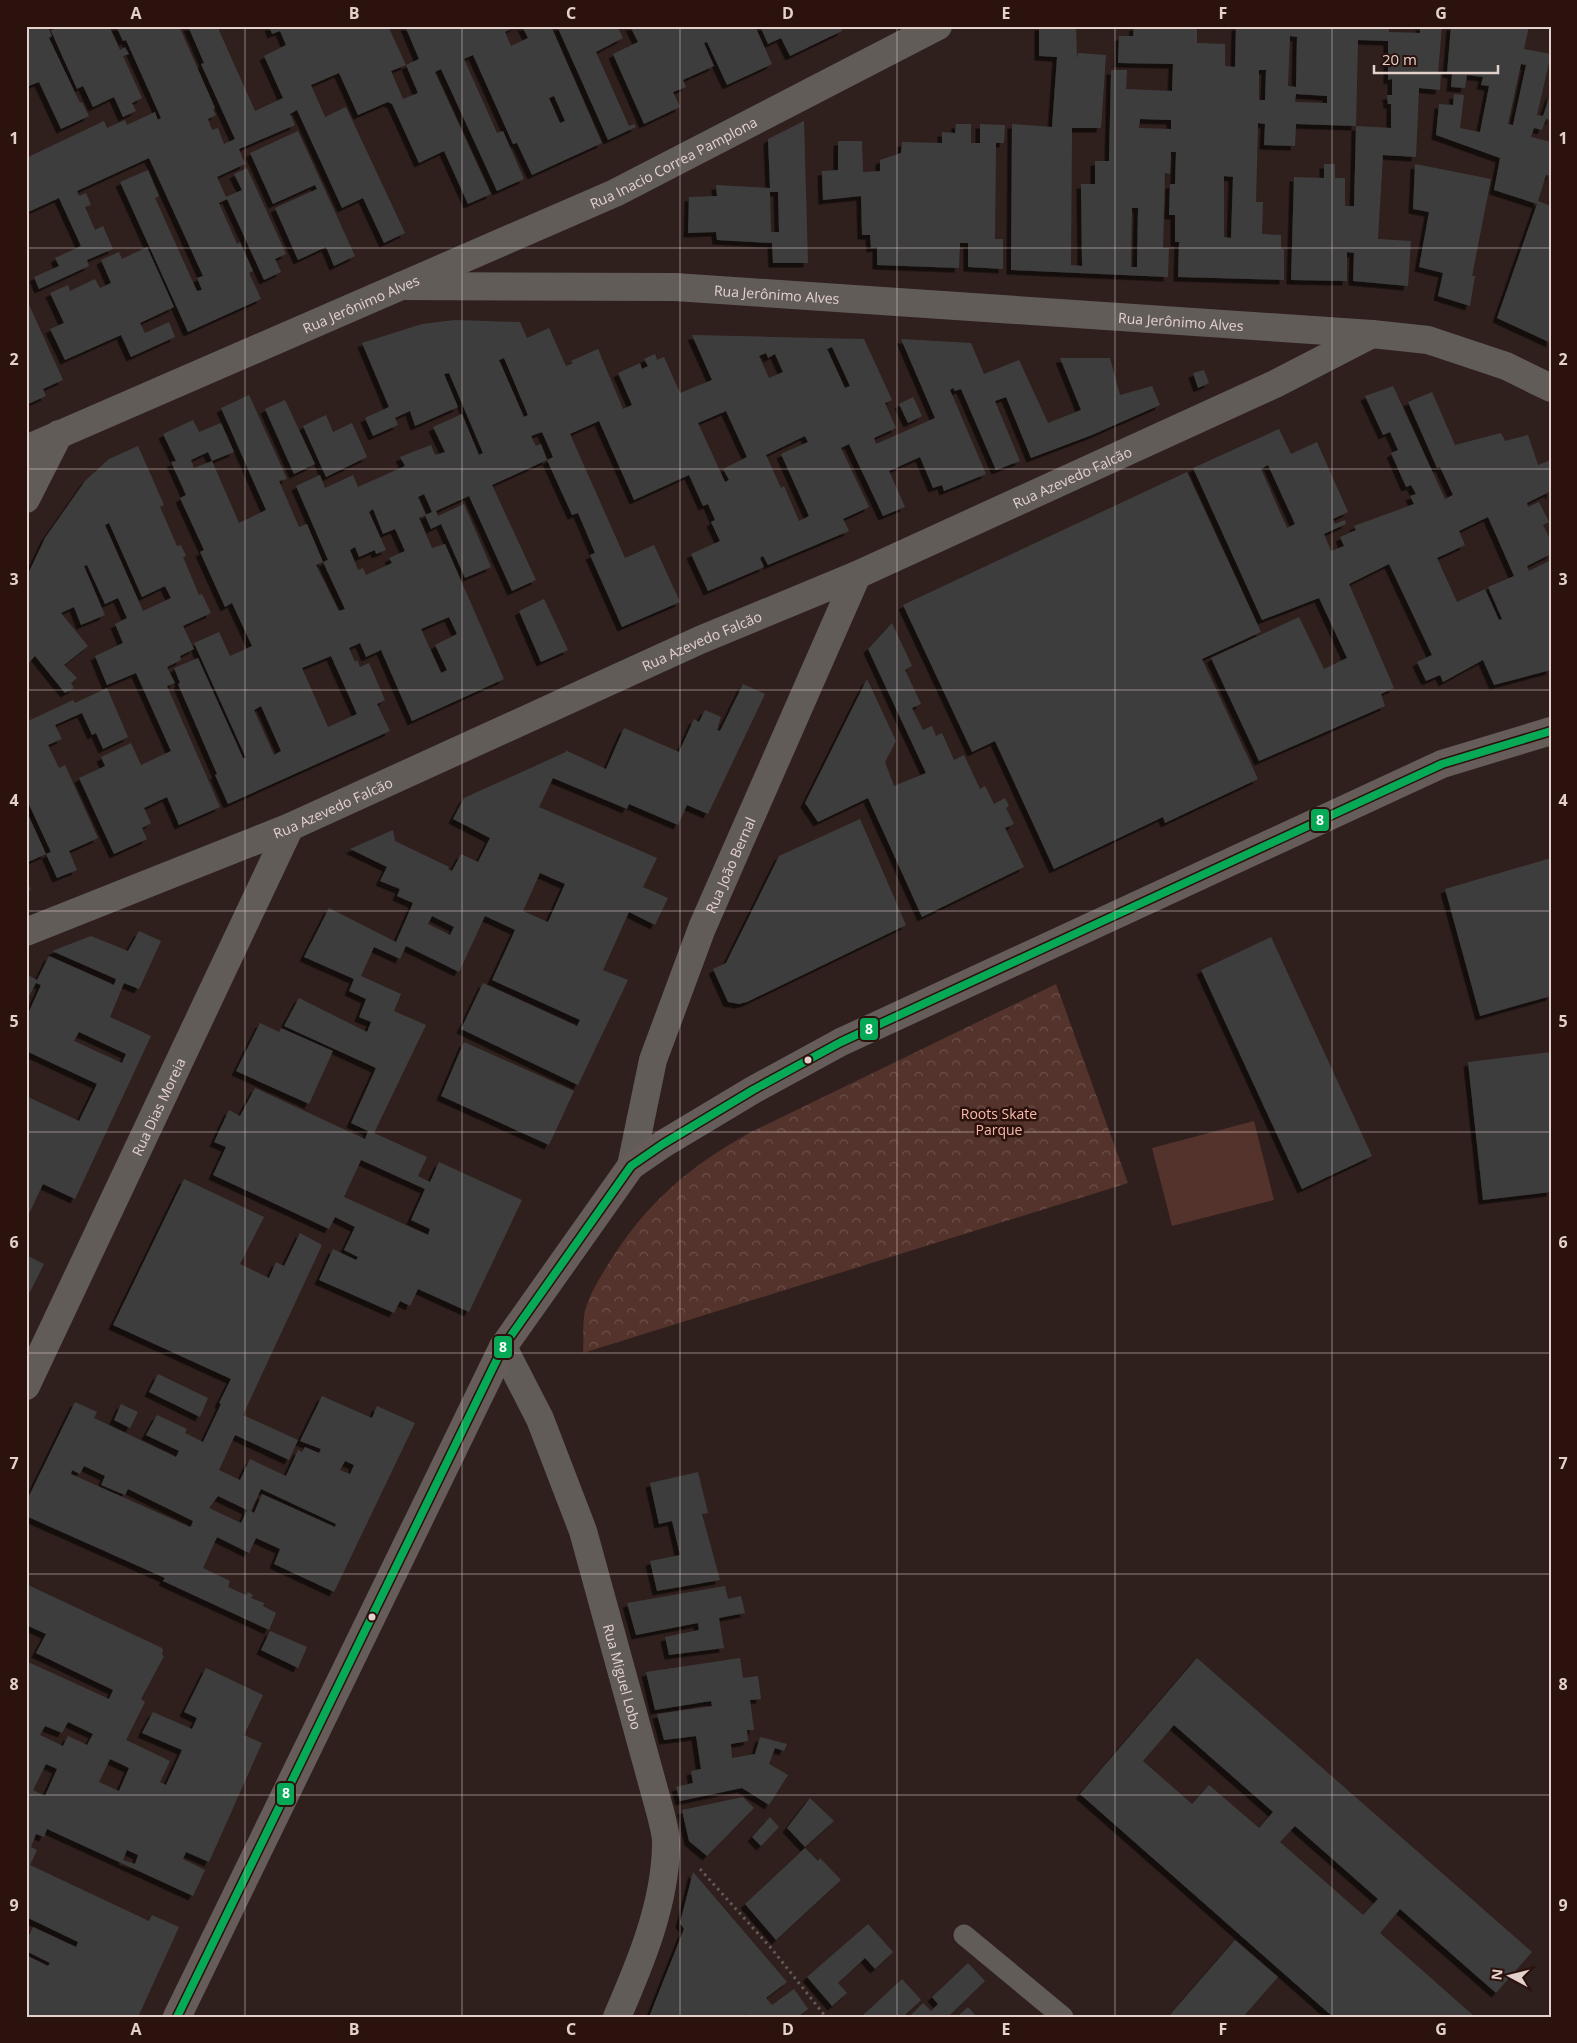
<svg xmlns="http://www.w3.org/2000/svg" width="1577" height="2043" viewBox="0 0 1577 2043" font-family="'Open Sans',sans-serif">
  <defs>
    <pattern id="park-crowns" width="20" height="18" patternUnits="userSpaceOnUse" patternTransform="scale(1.25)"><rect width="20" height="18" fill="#53332b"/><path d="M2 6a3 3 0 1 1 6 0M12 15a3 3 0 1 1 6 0" fill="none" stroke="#6c5049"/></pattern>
    <filter id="shadow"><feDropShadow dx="-4.5" dy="4.5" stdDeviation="0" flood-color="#0009"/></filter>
  </defs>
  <rect width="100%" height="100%" fill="#2f201d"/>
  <polygon fill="#53332b" points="1254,1121 1274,1200 1172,1226 1152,1148"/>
  <path fill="url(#park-crowns)" d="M1056,984L1128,1183L583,1353C584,1340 582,1324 585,1311C589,1296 599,1279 607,1266C646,1203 687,1168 751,1132Z"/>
  <g fill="#3e3e3e" fill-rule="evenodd" filter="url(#shadow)">
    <polygon points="26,26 47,26 52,36 49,38 80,103 82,102 89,116 61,129 39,82 26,87"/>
    <polygon points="58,26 109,26 120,50 125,47 129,54 123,56 142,98 132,103 136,111 123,117 114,97 93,107 83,86 77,89 51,31"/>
    <path d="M116,26H179L215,108L213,109L216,115L208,119L212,130L218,128L224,144L235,139L201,64L204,63L188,26H217L255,111L283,98L264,56L286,45L280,31L272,34L269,26H388L406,65L419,59L405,26H516L505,32L511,46L528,38L522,26H551L602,143L532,175L517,143L513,144L473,55L464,59L497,133L503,131L524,179L497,191L441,69L435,72L491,194L468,204L444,151L419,163L392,104L388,102L358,115L339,73L311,85L325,117L346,107L405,233L384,243L363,198L342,208L297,110L290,114L295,125L239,149L245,164L217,177L226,197L242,190L234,174L247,168L286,254L275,259L281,272L264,280L227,199L219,203L237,244L240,242L253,271L249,273L261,299L188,332L120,182L148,170L159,196L155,198L197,291L202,290L197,278L203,276L149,158L77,191L79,196L86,193L91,205L85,207L95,230L103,226L113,249L87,260L89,266L39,289L34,277L59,266L55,258L81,246L59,198L26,213V187L29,186L26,180V158L104,121L107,128L125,120L127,125L155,112L158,120L161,118L126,40L123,41ZM406,65L418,93L403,99L391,71ZM554,96L565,121L560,123L549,98Z"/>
    <polygon points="557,26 617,26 623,38 596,52 629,126 634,124 636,127 608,140"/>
    <polygon points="630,26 755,26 772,64 727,85 707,42 704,43 714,66 683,80 686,87 673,92 680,107 644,124 613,54 638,42"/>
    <polygon points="760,26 841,26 842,31 790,56 781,38 768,44"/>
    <path d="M1039,26H1076L1077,59L1078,53L1106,55L1101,128H1072L1071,265L1082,266L1081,184H1095V161H1109L1111,70H1127L1126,89L1172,91L1173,64L1118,63L1119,36H1133L1134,26L1197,29V43L1225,44V66L1235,67L1236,26H1389V32L1420,33V26H1442L1438,73H1441L1440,90L1419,88L1416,157L1383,155L1378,239L1411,241L1408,286L1353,281L1354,253L1347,252V281L1291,280L1294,177L1324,178V164H1335V178H1345V206H1354L1356,126L1296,124L1295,146L1264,145L1265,124L1258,123L1256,202H1263L1262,234L1281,235V249H1284V280L1178,277L1179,242H1175V215H1169L1170,184H1175L1176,152H1171L1170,174L1165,173L1163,248H1169L1168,277L1011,270L1012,124L1052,127L1057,57L1039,56ZM1290,36L1297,37L1296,87L1288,86ZM1358,40L1388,41V80L1392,79V95H1387L1388,104H1391V128L1356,126ZM1259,70H1266L1265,100H1259ZM1296,94L1327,96V103L1295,102ZM1140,119L1171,120V129L1139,128ZM1224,176L1233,177L1231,238L1224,237ZM1132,208H1138L1137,267H1131Z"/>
    <path d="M1451,26H1529L1524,49L1551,54L1537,115L1543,116L1551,92V120L1546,119L1542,130L1534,128L1531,137L1551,142V176L1546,175L1538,201L1551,206V343L1497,318L1537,204L1494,190L1500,158L1436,135L1439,104L1453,105L1454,94L1464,95L1460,128L1480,132L1489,86L1481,85L1483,77L1467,75L1465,88L1451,87L1452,74L1447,73ZM1521,64L1526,65L1513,125L1508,124Z"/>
    <path d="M804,121L808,263H773L772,243L717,240L716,232L688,233L689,197L717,196L716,185L770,188L768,139ZM770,192H778L779,232H771Z"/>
    <polygon points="956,124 971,124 971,143 980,143 980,124 1005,125 1004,143 996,143 995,239 1003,239 1003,269 968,267 968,243 960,243 959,268 877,265 877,247 871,248 870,235 862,235 861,196 823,200 822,171 838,170 838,141 862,141 863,172 880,171 880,160 901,153 902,142 942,143 942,132 955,133"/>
    <polygon points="298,131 355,256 334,266 326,247 298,260 275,208 317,189 315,185 273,204 250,153"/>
    <polygon points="1415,164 1491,179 1472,276 1475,276 1470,306 1438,296 1443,273 1419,267 1429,212 1413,209"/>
    <polygon points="147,247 174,307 140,323 145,333 169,322 175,337 131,357 121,335 65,360 50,329 64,323 50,293 68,285 70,291 95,279 100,288 111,283 101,260 119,252 122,259"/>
    <polygon points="26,298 63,380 43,389 46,396 26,405"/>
    <path d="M455,320L520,322L527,338L549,328L566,366L573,363L571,361L598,349L623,409L632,405L618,373L640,363L642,369L648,366L644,359L655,354L657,360L664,357L680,393L712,380L692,335L864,339L892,400L885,403L896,428L874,438L876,444L935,418L901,339L971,343L984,374L1019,360L1048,423L1081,410L1060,358H1110L1120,395L1152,386L1160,405L1092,435L1031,458L1006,397L995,401L1020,461L996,470L961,389L955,391L953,388L950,390L986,474L944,491L942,485L933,488L920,457L889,471L905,507L883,516L849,444L841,448L869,507L843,519L849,531L768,565L763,556L760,558L764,567L708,591L691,554L720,541L711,522L715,520L708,504L703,506L689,475L634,500L599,421L570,434L625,558L654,545L680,602L622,627L590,555L595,553L578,513L572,515L547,460L553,457L542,432L531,436L536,446L541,444L547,460L492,485L536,580L512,591L469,496L436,511L438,516L464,504L491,567L465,578L441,524L431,529L425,515L432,512L424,494L418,497L426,515L419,518L432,548L445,544L504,679L412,721L381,650L366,657L360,643L349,648L355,662L357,660L360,667L369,663L385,700L377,704L390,731L228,804L215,775L217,774L178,684L180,683L174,668L198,658L243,758H246L194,643L219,632L230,656L252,646L232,603L225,607L200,552L204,550L180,498L186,495L171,462L176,461L163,434L193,420L199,432L221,423L234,452L212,461L239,523L266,510L221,408L249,395L287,479L279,481L299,527L307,524L323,562L316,565L339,611L345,609L323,562L328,560L296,486L320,475L325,488L353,475L358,487L405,466L400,457L410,453L431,445L435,455L445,452L433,427L462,414L479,455L483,453L449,373L444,374L458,407L415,426L410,411L395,418L398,425L373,436L365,418L389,407L362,343L422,324ZM832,347L850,386L845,388L827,349ZM766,353L768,358L775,354L783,372L769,378L759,356ZM504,358L528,415L524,417L499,360ZM726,411L747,457L723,469L729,480L725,482L698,423ZM805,436L808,442L781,454L809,516L799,521L784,486L781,488L766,455ZM208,452L212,461L194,468L191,460ZM373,509L383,534L395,529L405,551L389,558L392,563L366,575L363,568L358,570L350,550L355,547L359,557L375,550L376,554L386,550L369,512ZM449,617L457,634L435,645L447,670L441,673L421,629ZM331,656L357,714L328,727L302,668ZM261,706L281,751L274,755L254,710Z"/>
    <polygon points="1204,370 1209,383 1198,388 1193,373"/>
    <path d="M1393,386L1445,499L1453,495L1440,467L1437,468L1408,402L1432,392L1455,445L1501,433L1505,441L1528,435L1538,465L1551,460V496L1549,492L1527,503L1528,507L1539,502L1549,522L1543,525L1551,541V554L1527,566L1529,571L1551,560V670L1494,685L1483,660L1443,682L1440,675L1426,681L1417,662L1432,655L1389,564L1349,584L1394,688L1381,694L1385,706L1259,761L1211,658L1299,617L1324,669L1347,658L1319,598L1262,620L1193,468L1279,429L1291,454L1317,442L1348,512L1333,519L1335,524L1345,520L1346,524L1324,534L1331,551L1344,546L1340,537L1356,530L1354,526L1414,504L1410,496L1416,494L1411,485L1406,487L1391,453L1398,450L1390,432L1383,435L1365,396ZM1268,465L1295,524L1287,528L1261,469ZM1488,517L1514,576L1488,587L1502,619L1499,620L1485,589L1457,602L1437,558L1465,545L1459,531Z"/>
    <polygon points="913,397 922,416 908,423 899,404"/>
    <polygon points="285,400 315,464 294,474 265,409"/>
    <polygon points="326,415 333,432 352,423 367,457 326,477 303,426"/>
    <path d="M138,446L164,505L160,507L177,546L181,545L186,556L183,557L199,595L202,594L211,613L183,626L194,649L180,656L181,660L167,667L175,683L167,686L220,807L179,825L167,797L144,808L151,823L142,828L147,839L114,854L79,778L105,766L101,757L131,743L141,765L171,751L136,673L107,685L95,656L123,643L115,624L127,618L118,598L105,604L87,565L84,566L105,615L81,625L74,607L61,613L88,646L64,665L77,678L71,683L74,688L65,693L35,656L26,666V578L45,538L85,481L109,459ZM109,523L142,597L165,586L171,598L143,611L105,525Z"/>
    <polygon points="1187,472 1261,632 1202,659 1258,779 1165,823 1163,817 1054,869 995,741 972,752 903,605"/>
    <polygon points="544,599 568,650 541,662 519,611"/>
    <polygon points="892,623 912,666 905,670 921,704 912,708 923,730 932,726 936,736 942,733 954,760 964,755 980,789 985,786 994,804 1005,798 1009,806 1006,808 1014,824 1005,828 1024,867 922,917 868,798 818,822 805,803 867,679 896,741 885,762 894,786 926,773 868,649"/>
    <path d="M743,684L765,694L708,814L687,805L678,825L629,804L627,809L553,778L539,807L657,858L643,887L668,898L655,925L629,912L603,970L628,980L578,1085L461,1029L483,983L577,1026L580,1020L492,980L515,930L485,916L459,972L406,946L400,959L374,947L361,976L401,994L394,1011L426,1025L374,1133L427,1157L418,1176L430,1182L439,1162L522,1200L469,1312L418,1289L410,1306L400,1301L394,1313L319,1280L333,1249L356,1260L358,1257L344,1250L355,1227L335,1217L329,1229L213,1175L226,1147L214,1142L229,1110L240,1116L255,1088L365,1139L368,1131L351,1123L376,1068L284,1026L299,998L367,1032L371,1022L359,1017L366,999L349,991L354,979L304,957L329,908L396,942L413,903L397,896L400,889L380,881L387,867L350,849L393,830L395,841L449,867L448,869L452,871L461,854L478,862L490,838L453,819L464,798L566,752L565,750L606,769L624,728L679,752L694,719L699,722L705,710L721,717L717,730L720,731ZM540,873L565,884L548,922L523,911ZM432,916L454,927L450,935L428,924ZM361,1160L425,1189L411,1220L430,1229L428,1235L344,1197Z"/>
    <polygon points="107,688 128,737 103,749 96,733 92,735 82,713 55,725 62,739 48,745 59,768 65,765 98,838 69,851 77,870 57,878 46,854 26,863 26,810 46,854 51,852 26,798 26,722 73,700 75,703"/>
    <polygon points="860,819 906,925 747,1002 739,1004 728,1002 713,969 726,963 779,856"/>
    <polygon points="1551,858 1551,996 1480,1016 1445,889"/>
    <polygon points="26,880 31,890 26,892"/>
    <path d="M139,931L161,941L139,989L124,983L110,1017L151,1036L75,1199L43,1184L26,1220V1096L79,1121L97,1084L26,1051V1018L41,985L36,983L26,1002V974L37,980L49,956L114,985L116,979L52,951L91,936L128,951ZM79,1032L126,1054L122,1063L74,1041Z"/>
    <polygon points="1271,937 1372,1156 1302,1189 1201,970"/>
    <polygon points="260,1023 279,1032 281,1028 333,1051 309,1104 236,1071"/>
    <polygon points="464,1042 574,1091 549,1145 441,1096"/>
    <polygon points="1551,1052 1551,1192 1483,1200 1468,1062"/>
    <path d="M184,1179L264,1217L240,1264L269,1278L276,1262L284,1266L300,1233L322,1245L243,1415L298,1440L289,1460L235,1435L219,1470L240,1480L250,1459L286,1476L298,1450L302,1452L305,1447L319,1453L321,1449L300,1441L322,1396L372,1418L377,1406L415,1423L334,1592L274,1564L280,1549L256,1538L249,1553L217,1537L203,1568L230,1581L228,1587L246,1595L248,1592L253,1595L251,1598L264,1603L263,1606L276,1613L269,1630L163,1581L165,1578L26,1516V1502L75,1402L97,1412L94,1418L176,1457L179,1451L146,1435L157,1415L187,1429L185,1433L203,1442L221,1404L219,1403L231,1379L113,1325ZM345,1461L354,1465L350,1474L340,1470ZM84,1466L105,1476L101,1485L125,1495L128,1489L193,1521L191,1526L190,1527L71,1474L72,1470L80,1474ZM261,1489L336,1524L335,1527L262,1494L254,1513L251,1511ZM218,1496L247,1510L241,1523L209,1508Z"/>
    <polygon points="26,1255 44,1264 30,1292 26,1290"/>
    <polygon points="158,1374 208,1398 200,1417 149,1392"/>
    <polygon points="121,1404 138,1412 130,1428 114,1420"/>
    <polygon points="698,1472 708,1513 702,1514 720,1580 657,1591 650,1561 680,1555 672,1521 659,1524 650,1483"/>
    <path d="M26,1584L162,1648L163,1651L162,1655L164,1656L141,1699L145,1702L126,1740L170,1761L160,1782L166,1785L182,1750L142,1733L153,1712L192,1729L197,1718L184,1712L206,1668L263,1695L244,1735L262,1743L209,1862L186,1852L183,1859L205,1870L193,1896L47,1829L44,1837L36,1834L31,1847L37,1850L30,1865L149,1921L152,1915L179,1927L138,2017H26V1955L48,1966L50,1963L26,1951V1941L33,1927L76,1947L78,1942L26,1917V1661L109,1699L113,1690L36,1653L46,1634L26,1625ZM68,1722L93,1734L87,1745L68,1736L63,1746L40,1735L45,1726L62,1733ZM110,1759L129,1768L119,1791L99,1782ZM46,1764L57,1769L45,1796L33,1790ZM127,1850L138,1855L135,1864L123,1860Z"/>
    <polygon points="725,1586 728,1599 741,1596 745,1613 719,1618 724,1648 669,1655 665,1637 699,1630 698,1623 636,1635 627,1603"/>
    <polygon points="270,1631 307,1647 298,1668 261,1650"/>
    <polygon points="740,1658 743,1678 758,1676 761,1699 750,1700 754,1730 747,1730 748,1741 731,1744 732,1758 755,1754 760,1737 787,1744 784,1751 775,1748 769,1764 788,1775 769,1805 742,1788 680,1801 676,1787 693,1783 691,1771 701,1769 696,1736 664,1740 657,1714 712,1706 711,1701 655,1710 646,1672"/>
    <path d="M1197,1658L1532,1952L1496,1993L1400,1909L1380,1933L1475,2017H1333L1080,1794ZM1174,1725L1273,1812L1259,1828L1209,1785L1192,1804L1143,1761ZM1295,1826L1378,1899L1363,1915L1280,1842Z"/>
    <polygon points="743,1797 754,1808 707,1856 689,1841 682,1810"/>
    <polygon points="810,1798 834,1821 805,1847 787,1828"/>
    <polygon points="770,1817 779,1827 761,1846 752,1837"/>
    <polygon points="805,1848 818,1861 820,1858 841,1880 776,1940 745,1904"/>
    <polygon points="693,1872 787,1982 766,1998 772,2005 794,1989 808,2009 798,2017 748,2017 746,2014 742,2017 649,2017 684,1929 680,1923"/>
    <polygon points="868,1924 893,1952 875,1969 865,1958 838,1983 847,1993 832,2006 807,1977"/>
    <polygon points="1235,1940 1278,1977 1243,2017 1168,2017"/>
    <polygon points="968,1963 985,1981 948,2017 909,2017 923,2003 931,2011 938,2004 932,1997"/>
    <polygon points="902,1979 921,2000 903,2017 861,2017"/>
    <polygon points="968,2007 977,2017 957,2017"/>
  </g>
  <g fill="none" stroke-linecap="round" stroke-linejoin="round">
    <polyline stroke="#635a58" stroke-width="3" stroke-dasharray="2.5 4" stroke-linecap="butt" points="700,1869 771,1948 826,2017"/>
    <polyline stroke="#625c59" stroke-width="21" points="964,1935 1063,2017"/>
    <g stroke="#625c59" stroke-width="28">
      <path id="s1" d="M401,286L675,287L1372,334L1428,340L1506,366L1551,388"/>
      <path id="s2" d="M26,449L615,193L938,26"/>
      <polyline points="26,499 59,434"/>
      <path id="s3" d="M26,932L290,827L700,640L857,575L1275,384L1372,334"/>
      <path id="s4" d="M631,1166L653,1060L702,928L857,575"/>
      <path id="s5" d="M503,1347L540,1419L583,1531L661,1815C663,1825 667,1836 666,1846C665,1905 640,1964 617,2017"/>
      <path id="s6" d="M26,1386L290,827"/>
    </g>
    <polyline stroke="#665d5b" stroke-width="28" points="177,2017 503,1347 631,1166 663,1144 753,1090 841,1042 1442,764 1551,731"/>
    <g stroke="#2c120c" stroke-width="11">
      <polyline id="bus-1" points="177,2017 503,1347 631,1166 663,1144 753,1090 841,1042 1442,764 1551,731"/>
    </g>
    <use href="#bus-1" stroke="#06aa56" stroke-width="8"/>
  </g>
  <path fill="none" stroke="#e4d1cc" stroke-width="1" stroke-opacity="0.55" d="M245,26V2017M462,26V2017M680,26V2017M897,26V2017M1115,26V2017M1332,26V2017M26,248H1551M26,469H1551M26,690H1551M26,911H1551M26,1132H1551M26,1353H1551M26,1574H1551M26,1795H1551"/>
  <g fill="#e4d1cc" stroke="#2c120c" stroke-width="2">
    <circle cx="808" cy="1060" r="4.5"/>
    <circle cx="372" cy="1617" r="4.5"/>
  </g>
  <g text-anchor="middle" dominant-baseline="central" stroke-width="5" stroke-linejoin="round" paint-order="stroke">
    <g font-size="14" fill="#e4d1cc" stroke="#2c120c">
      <text stroke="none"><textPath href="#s2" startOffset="708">Rua Inacio Correa Pamplona</textPath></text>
      <text stroke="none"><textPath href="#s1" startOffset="376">Rua Jerônimo Alves</textPath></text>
      <text stroke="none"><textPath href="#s2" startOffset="365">Rua Jerônimo Alves</textPath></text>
      <text stroke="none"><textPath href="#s1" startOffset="781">Rua Jerônimo Alves</textPath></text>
      <text stroke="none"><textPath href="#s3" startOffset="1141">Rua Azevedo Falcão</textPath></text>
      <text stroke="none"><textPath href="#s3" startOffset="736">Rua Azevedo Falcão</textPath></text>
      <text stroke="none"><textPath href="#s3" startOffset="331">Rua Azevedo Falcão</textPath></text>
      <text stroke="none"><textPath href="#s4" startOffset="318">Rua João Bernal</textPath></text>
      <text stroke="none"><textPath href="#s6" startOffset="309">Rua Dias Moreia</textPath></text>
      <text stroke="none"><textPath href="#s5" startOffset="352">Rua Miguel Lobo</textPath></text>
    </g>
    <g font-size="14" fill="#f8baab" stroke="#2c120c">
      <text x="999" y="1113">Roots Skate<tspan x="999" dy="16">Parque</tspan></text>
    </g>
  </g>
  <g stroke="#2c120c" stroke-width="2">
    <rect x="1310" y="808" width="20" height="24" rx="5" fill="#06aa56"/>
    <rect x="859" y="1017" width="20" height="24" rx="5" fill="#06aa56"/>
    <rect x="493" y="1335" width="20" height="24" rx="5" fill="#06aa56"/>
    <rect x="276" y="1782" width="19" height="24" rx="5" fill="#06aa56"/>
  </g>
  <g font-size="14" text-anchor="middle" font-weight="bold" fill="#fff">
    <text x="1320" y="825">8</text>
    <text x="869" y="1034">8</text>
    <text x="503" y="1352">8</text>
    <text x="286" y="1798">8</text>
  </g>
  <rect width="1577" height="2043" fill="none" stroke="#2c120c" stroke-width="55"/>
  <g transform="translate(1510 1976) rotate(277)" stroke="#2c120c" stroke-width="4" paint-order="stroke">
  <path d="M0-4L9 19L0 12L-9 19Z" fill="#e4d1cc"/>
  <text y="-8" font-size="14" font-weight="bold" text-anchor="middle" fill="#e4d1cc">N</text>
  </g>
  <path d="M1374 65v8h124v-8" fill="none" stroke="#e4d1cc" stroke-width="2.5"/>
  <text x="1382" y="65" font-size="15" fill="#e4d1cc" stroke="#2c120c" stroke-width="4" paint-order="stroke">20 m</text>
  <rect x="28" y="28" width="1522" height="1988" fill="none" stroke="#e4d1cc" stroke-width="2"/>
  <g font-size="16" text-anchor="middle" font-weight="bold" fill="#e4d1cc">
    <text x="136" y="19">A</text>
    <text x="354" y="19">B</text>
    <text x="571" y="19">C</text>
    <text x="788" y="19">D</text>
    <text x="1006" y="19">E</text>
    <text x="1223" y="19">F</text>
    <text x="1441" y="19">G</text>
    <text x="14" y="144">1</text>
    <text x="1563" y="144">1</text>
    <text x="14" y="365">2</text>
    <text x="1563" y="365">2</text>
    <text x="14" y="585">3</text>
    <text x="1563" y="585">3</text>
    <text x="14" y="806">4</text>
    <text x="1563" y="806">4</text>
    <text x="14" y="1027">5</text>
    <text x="1563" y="1027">5</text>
    <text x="14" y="1248">6</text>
    <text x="1563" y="1248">6</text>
    <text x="14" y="1469">7</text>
    <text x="1563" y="1469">7</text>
    <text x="14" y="1690">8</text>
    <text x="1563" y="1690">8</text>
    <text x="14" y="1911">9</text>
    <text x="1563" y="1911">9</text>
    <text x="136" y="2035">A</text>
    <text x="354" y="2035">B</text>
    <text x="571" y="2035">C</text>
    <text x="788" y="2035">D</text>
    <text x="1006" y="2035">E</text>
    <text x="1223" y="2035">F</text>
    <text x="1441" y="2035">G</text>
  </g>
</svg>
